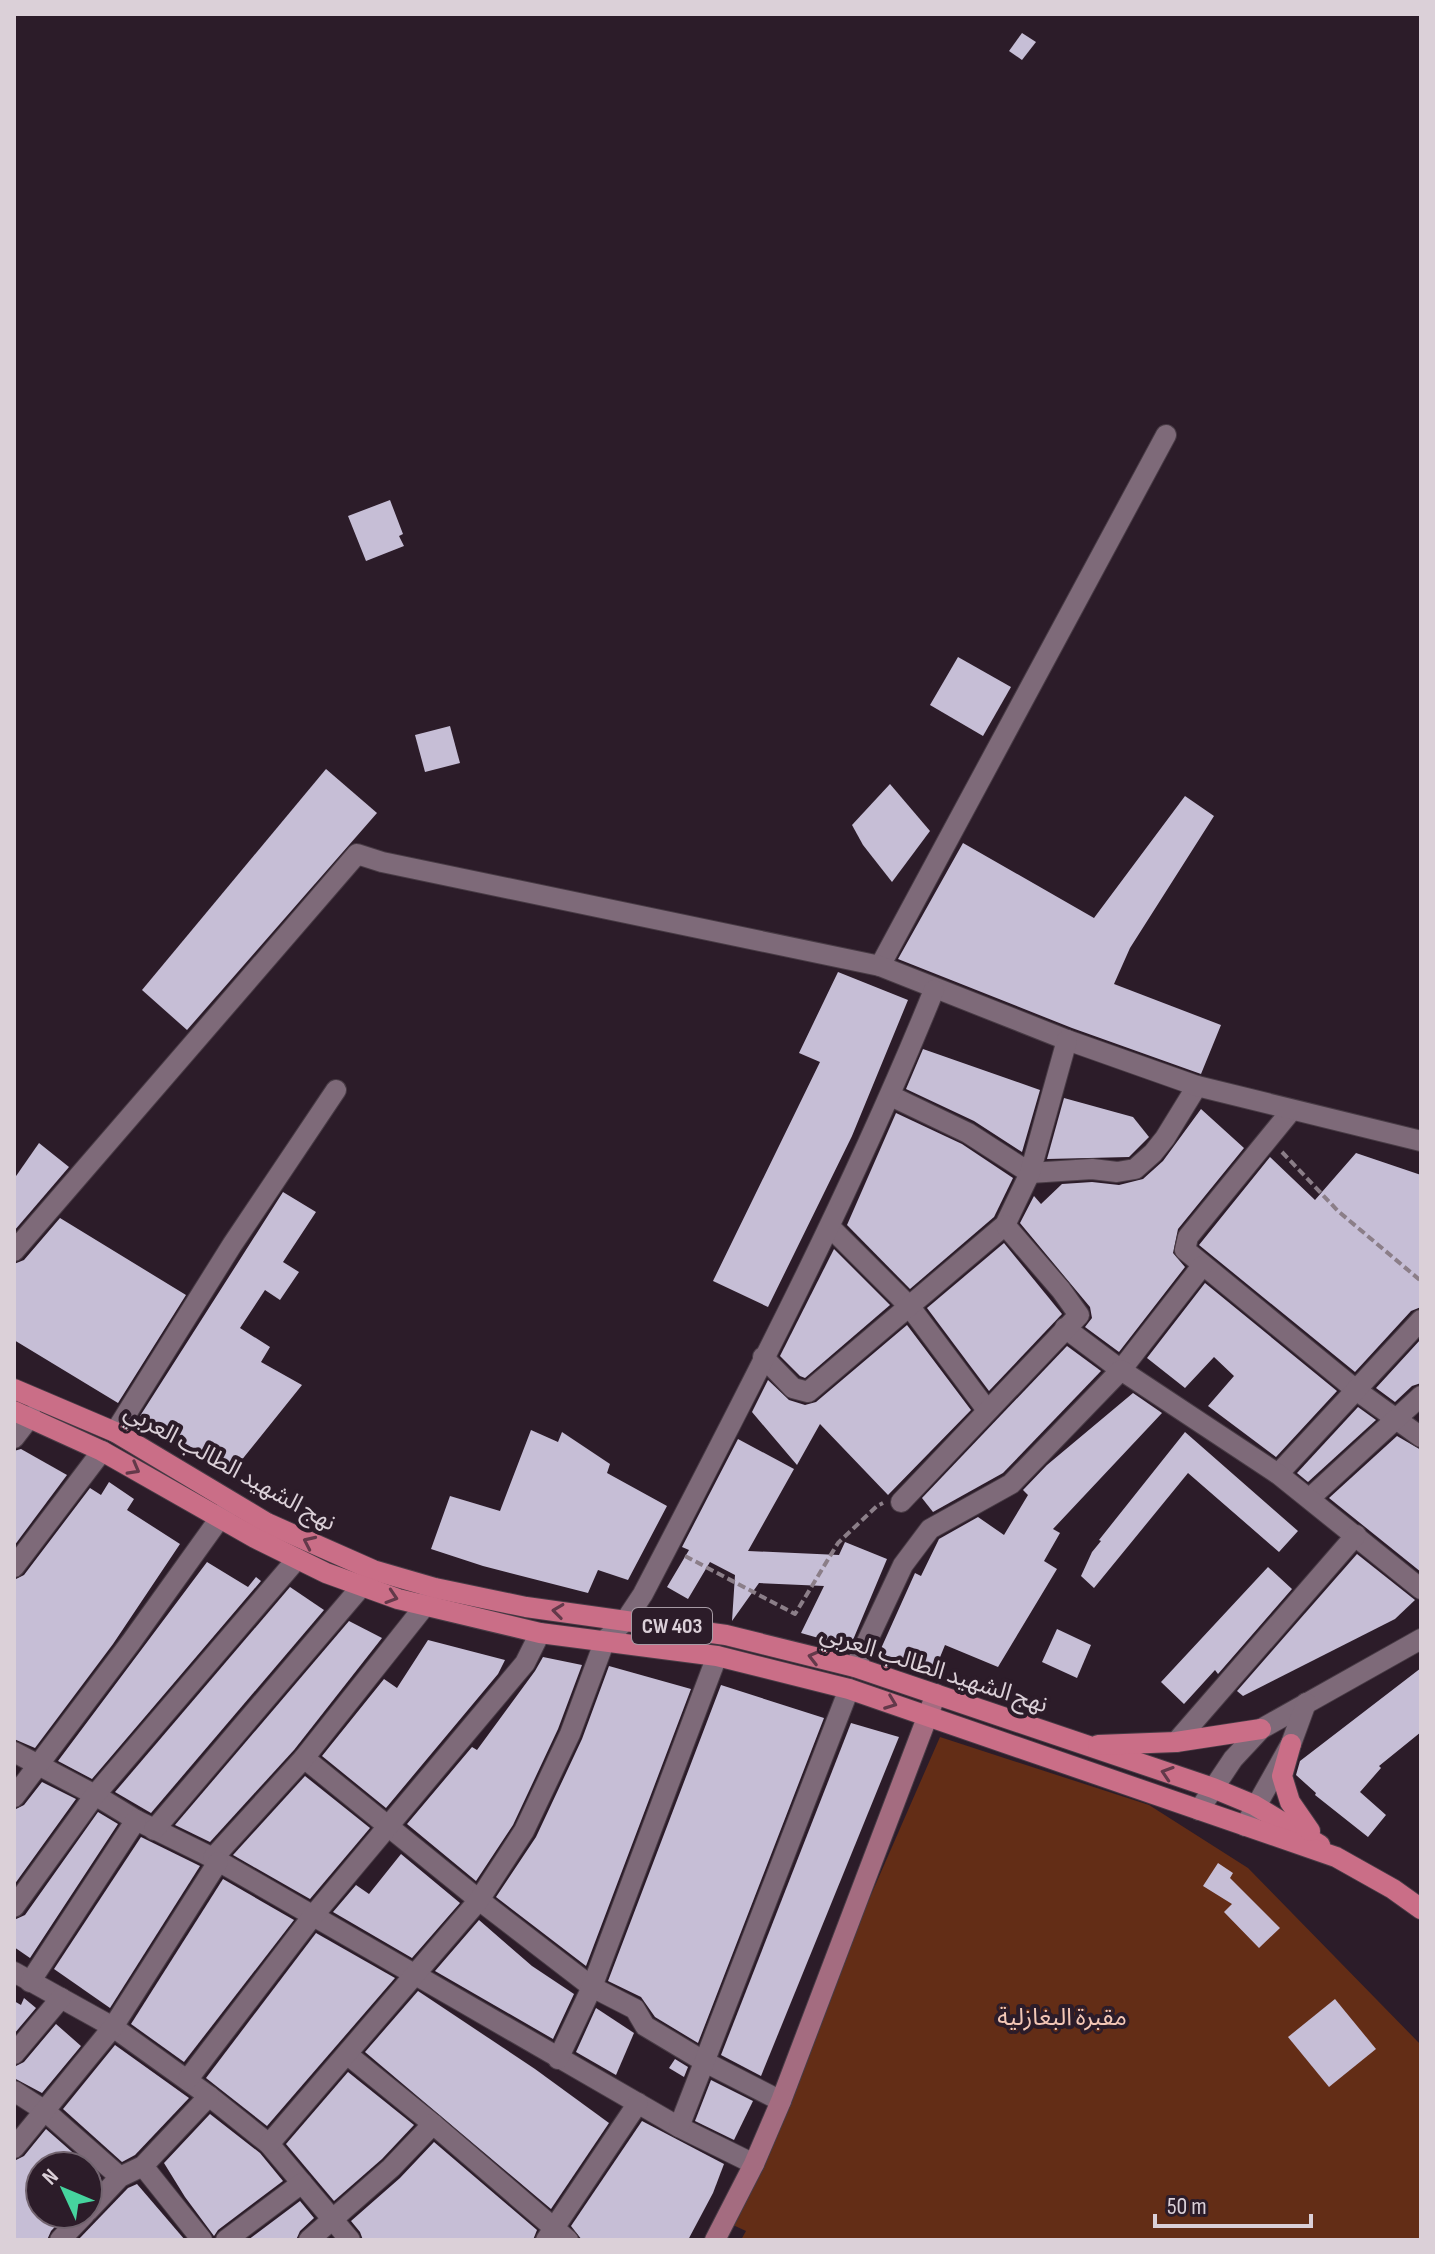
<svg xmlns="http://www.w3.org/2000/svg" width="1435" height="2254" viewBox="0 0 1435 2254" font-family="'Sofia Sans Condensed','Noto Sans Arabic',sans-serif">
  <rect width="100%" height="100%" fill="#2c1c29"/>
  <polygon fill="#632d16" points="940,1737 1149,1805 1248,1868 1421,2045 1421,2240 741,2240 746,2231 733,2225 781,2101"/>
  <g fill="#c6bed6">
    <polygon points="1022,33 1036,42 1022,60 1009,51"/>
    <polygon points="390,500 403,534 399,536 404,546 366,561 348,516"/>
    <polygon points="958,657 1011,687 983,736 930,705"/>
    <polygon points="450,726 460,763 425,772 415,735"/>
    <polygon points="326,769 377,813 187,1030 142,990"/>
    <polygon points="890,784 930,831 892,882 863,845 852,825"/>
    <polygon points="1185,796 1214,816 1130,948 1114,984 1221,1025 1201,1074 1072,1028 898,959 963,843 1094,918"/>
    <polygon points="838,972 908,1000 852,1136 768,1307 713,1281 820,1062 799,1053"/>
    <polygon points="923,1049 1040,1090 1022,1152 974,1121 906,1089"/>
    <polygon points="1064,1098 1133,1117 1149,1137 1129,1157 1047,1159"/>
    <polygon points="1201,1109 1244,1148 1178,1229 1173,1253 1185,1267 1119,1352 1085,1327 1092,1318 1090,1307 1020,1223 1034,1196 1041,1204 1062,1184 1092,1182 1119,1185 1143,1179 1163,1161"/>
    <polygon points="896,1113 962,1144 1013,1178 994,1217 910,1289 847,1225"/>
    <polygon points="39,1143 69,1167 14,1231 14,1179"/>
    <polygon points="1356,1153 1421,1175 1421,1307 1411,1311 1355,1372 1199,1245 1270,1157 1315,1200"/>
    <polygon points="283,1192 316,1212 283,1262 299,1272 280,1300 265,1290 240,1328 270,1347 261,1362 302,1385 232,1472 140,1416"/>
    <polygon points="60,1218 186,1295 118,1403 14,1340 14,1264 24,1260"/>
    <polygon points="1004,1243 1062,1314 989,1391 927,1308"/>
    <polygon points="834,1249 890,1305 805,1378 800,1376 780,1356"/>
    <polygon points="1205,1283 1337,1391 1276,1457 1208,1406 1234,1376 1214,1357 1185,1388 1147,1358"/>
    <polygon points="907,1325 971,1410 888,1495 820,1424 797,1465 752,1412 768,1380 789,1400 805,1405 816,1402"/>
    <polygon points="1421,1339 1421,1383 1412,1386 1395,1402 1376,1388"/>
    <polygon points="1067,1346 1101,1371 1003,1473 933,1512 922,1498"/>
    <polygon points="1133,1393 1162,1413 1053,1529 1060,1533 1044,1561 1057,1569 998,1667 945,1645 934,1672 879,1653 915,1573 921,1576 939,1539 978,1517 1004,1535 1028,1495 1023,1490 1047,1465"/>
    <polygon points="1358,1407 1376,1420 1308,1482 1297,1473"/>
    <polygon points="531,1430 558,1442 562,1432 610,1464 607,1473 667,1506 628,1580 598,1570 588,1593 483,1566 431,1549 450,1496 500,1511"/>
    <polygon points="1185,1432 1298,1531 1279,1552 1188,1473 1094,1588 1081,1576 1092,1552 1101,1541 1099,1540"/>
    <polygon points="1397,1436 1421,1450 1421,1572 1329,1498"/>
    <polygon points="738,1439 794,1469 748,1551 839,1555 845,1542 887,1559 850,1647 801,1633 824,1586 759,1583 732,1621 735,1575 710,1562 688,1599 667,1587 689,1550 682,1547"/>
    <polygon points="21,1449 67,1475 14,1546 14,1451"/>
    <polygon points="109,1482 134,1499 127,1510 180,1544 113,1644 35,1748 14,1739 14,1580 24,1575 90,1488 101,1495"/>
    <polygon points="1357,1554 1415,1600 1395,1619 1243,1696 1237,1691"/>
    <polygon points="207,1562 248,1587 256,1577 261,1581 92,1779 58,1761"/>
    <polygon points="1268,1567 1292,1589 1218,1674 1215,1670 1184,1704 1161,1682"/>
    <polygon points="290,1587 324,1610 151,1813 115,1792"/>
    <polygon points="349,1621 382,1638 294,1750 210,1842 175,1825"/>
    <polygon points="1057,1629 1091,1645 1077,1678 1042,1662"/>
    <polygon points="428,1640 505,1660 498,1674 386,1808 322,1756 384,1679 397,1688"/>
    <polygon points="543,1657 582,1665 558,1729 513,1825 476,1881 407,1824 472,1747 477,1750 535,1671"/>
    <polygon points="609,1666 691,1689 586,1966 496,1897 536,1837 582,1739"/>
    <polygon points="1421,1668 1421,1732 1379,1766 1381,1768 1360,1792 1386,1815 1368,1837 1315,1795 1316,1793 1296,1775 1300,1761"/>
    <polygon points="721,1685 824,1718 698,2043 655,2017 641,1997 608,1981"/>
    <polygon points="851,1723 899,1737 761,2076 721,2055"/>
    <polygon points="305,1776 370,1828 310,1899 233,1855"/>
    <polygon points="42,1782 76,1799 14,1885 14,1810 24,1805"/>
    <polygon points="98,1812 118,1824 30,1958 14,1947 14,1920 25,1915"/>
    <polygon points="141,1837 200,1866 110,2008 54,1969"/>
    <polygon points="401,1854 460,1903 412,1958 333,1912 356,1885 369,1894"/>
    <polygon points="1218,1863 1233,1873 1230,1878 1280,1928 1259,1948 1224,1912 1232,1904 1203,1886"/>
    <polygon points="223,1879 294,1920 184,2062 131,2024"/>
    <polygon points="479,1920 532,1966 574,1994 553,2039 435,1971"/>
    <polygon points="316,1933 395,1978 267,2126 206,2078"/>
    <polygon points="418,1991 535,2069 609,2123 551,2209 365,2052"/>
    <polygon points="24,1998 36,2008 14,2034 14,2001 21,2005"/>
    <polygon points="1335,1999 1376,2049 1329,2087 1288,2037"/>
    <polygon points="596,2008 634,2033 616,2075 576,2052"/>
    <polygon points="56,2024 81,2046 42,2093 14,2078 14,2067 24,2062"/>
    <polygon points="115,2045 189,2098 135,2155 122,2162 63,2109"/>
    <polygon points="675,2059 688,2067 684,2077 669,2068"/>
    <polygon points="348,2072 414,2125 382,2159 334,2201 286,2144"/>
    <polygon points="711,2080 753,2101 734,2140 695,2121"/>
    <polygon points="210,2114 260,2153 283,2181 218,2230 214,2236 185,2197 164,2163"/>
    <polygon points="642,2121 724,2164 713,2193 688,2240 582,2240 571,2226"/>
    <polygon points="46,2129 88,2166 40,2166 40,2214 67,2214 51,2231 47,2240 14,2240 14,2161 24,2156"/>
    <polygon points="434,2142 537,2230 533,2240 363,2240 360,2232 351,2221 400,2178"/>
    <polygon points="88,2166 101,2178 88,2192"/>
    <polygon points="137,2184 185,2240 78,2240 128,2188"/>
    <polygon points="300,2201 314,2218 300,2231 296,2240 248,2240"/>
  </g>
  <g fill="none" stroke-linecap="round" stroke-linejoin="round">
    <g stroke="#483b45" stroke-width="22">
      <g id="street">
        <polyline points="880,966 1166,435"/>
        <polyline points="891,1096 968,1133 1030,1173 1092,1169 1117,1172 1135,1169 1153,1153 1165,1138 1197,1086"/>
        <polyline points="1291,1111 1188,1237 1185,1250 1356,1390 1421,1437"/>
        <polyline points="830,1227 910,1307 987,1410"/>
        <polyline points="14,1251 357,854 382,862 880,966 1067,1040 1197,1086 1421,1141"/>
        <polyline points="1065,1328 1121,1370 1202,1266"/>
        <polyline points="763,1357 793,1388 808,1392 1005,1225 1030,1173 1067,1040"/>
        <polyline points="115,1432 232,1245 336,1090"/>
        <polyline points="14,1438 31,1416"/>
        <polyline points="1278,1474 1421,1320"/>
        <polyline points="1310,1498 1421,1396"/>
        <polyline points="901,1502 1079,1315 1061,1290 1005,1225"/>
        <polyline points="14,1567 102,1451"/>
        <polyline points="855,1667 903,1565 930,1529 1011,1484 1121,1370 1278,1474 1421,1589"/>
        <polyline points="1176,1742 1356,1535"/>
        <polyline points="14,1752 95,1795 136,1820 213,1858 679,2127 754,2164"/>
        <polyline points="304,1758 479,1900 592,1987 635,2009 645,2026 705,2062 781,2101"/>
        <polyline points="14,1797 131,1642 230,1504"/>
        <polyline points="1199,1810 1233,1759 1261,1729 1421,1639"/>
        <polyline points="1245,1826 1291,1744 1306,1703"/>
        <polyline points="154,1830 361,1587"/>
        <polyline points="213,1858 304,1758 424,1607 432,1594"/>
        <polyline points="14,1907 95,1795 297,1559"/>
        <polyline points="14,1972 113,2027 209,2096 269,2144 350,2240"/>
        <polyline points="30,1982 136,1820"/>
        <polyline points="14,2054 61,1998"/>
        <polyline points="348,2055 433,2124 568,2240"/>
        <polyline points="558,2059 592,1987 717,1656"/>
        <polyline points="188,2079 312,1917 525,1663 540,1633"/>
        <polyline points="14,2091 45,2111 120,2177"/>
        <polyline points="679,2127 849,1689"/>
        <path d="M269,2144L479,1900L524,1831L570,1734L605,1640L625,1621L643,1594C746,1396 850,1197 934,990"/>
        <polyline points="14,2148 113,2027 218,1862"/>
        <polyline points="143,2166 202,2240"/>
        <polyline points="88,2211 120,2177 143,2166 209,2096"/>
        <polyline points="60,2240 85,2214"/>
        <polyline points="226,2240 302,2183"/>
        <polyline points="309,2240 391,2168 433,2124"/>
        <polyline points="546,2240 638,2103"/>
      </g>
    </g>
    <g stroke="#483b45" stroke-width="22">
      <polyline id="secondary" points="715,2240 754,2164 781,2101 936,1694"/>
    </g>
    <g stroke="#483b45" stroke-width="22">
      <g id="primary">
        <polyline points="14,1389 115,1432 267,1523 373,1570 435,1588 526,1607 726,1635 855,1667 1213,1788 1254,1805 1320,1845"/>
        <polyline points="14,1411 102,1451 255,1538 326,1573 398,1599 540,1633 717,1656 849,1689 1336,1857 1393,1889 1421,1909"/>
        <polyline points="1291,1744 1282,1776 1290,1802 1310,1831"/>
        <polyline points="1098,1745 1176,1742 1261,1729"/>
      </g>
    </g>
    <g stroke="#8b7e88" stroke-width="4" stroke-dasharray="8 4" stroke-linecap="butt">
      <polyline points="1282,1152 1338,1211 1421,1281"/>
      <polyline points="685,1556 795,1614 838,1543 877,1506 883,1503"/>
    </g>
    <use href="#street" stroke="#7e6a79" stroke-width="20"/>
    <use href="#secondary" stroke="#a46c80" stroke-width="20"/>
    <use href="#primary" stroke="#ca6e87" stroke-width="20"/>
  </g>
  <defs><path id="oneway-chevron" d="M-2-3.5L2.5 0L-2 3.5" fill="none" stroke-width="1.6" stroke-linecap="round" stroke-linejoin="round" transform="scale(2)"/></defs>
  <g stroke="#63394a">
    <use href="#oneway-chevron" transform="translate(134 1469) rotate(29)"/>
    <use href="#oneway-chevron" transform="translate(309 1542) rotate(-155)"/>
    <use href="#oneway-chevron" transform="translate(392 1597) rotate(18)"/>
    <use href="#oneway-chevron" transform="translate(558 1611) rotate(-173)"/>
    <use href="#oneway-chevron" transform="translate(814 1657) rotate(-166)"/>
    <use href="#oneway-chevron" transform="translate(891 1703) rotate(21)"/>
    <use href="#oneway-chevron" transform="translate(1167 1773) rotate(-162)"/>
  </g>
  <g text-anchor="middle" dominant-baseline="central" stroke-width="8" stroke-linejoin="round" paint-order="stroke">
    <rect fill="#2c1c29" stroke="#a69aa4" stroke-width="2" x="632" y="1608" width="80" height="36" rx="6"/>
    <g font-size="22" font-weight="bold" fill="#dbd0d8">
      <text x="672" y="1626">CW 403</text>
    </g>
    <g font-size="24" fill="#dbd0d8" stroke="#2c1c29">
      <text transform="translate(230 1467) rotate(29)">نهج الشهيد الطالب العربي</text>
      <text transform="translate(934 1669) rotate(18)">نهج الشهيد الطالب العربي</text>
    </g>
    <g font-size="24" fill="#f4c8b7" stroke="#2c1c29">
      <text x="1062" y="2017">مقبرة البغازلية</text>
    </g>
  </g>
  <rect width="1435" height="2254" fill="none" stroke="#dbd0d8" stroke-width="32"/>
  <g transform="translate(64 2190) rotate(314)"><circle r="38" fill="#2c1c29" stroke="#72646f" stroke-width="2"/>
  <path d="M0-6L14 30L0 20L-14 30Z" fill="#46d49e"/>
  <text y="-12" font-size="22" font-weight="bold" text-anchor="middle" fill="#dbd0d8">N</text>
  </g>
  <path d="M1155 2214v12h156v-12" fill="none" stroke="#dbd0d8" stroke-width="4"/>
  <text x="1167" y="2214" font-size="24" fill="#dbd0d8" stroke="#2c1c29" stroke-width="6" paint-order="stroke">50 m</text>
</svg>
